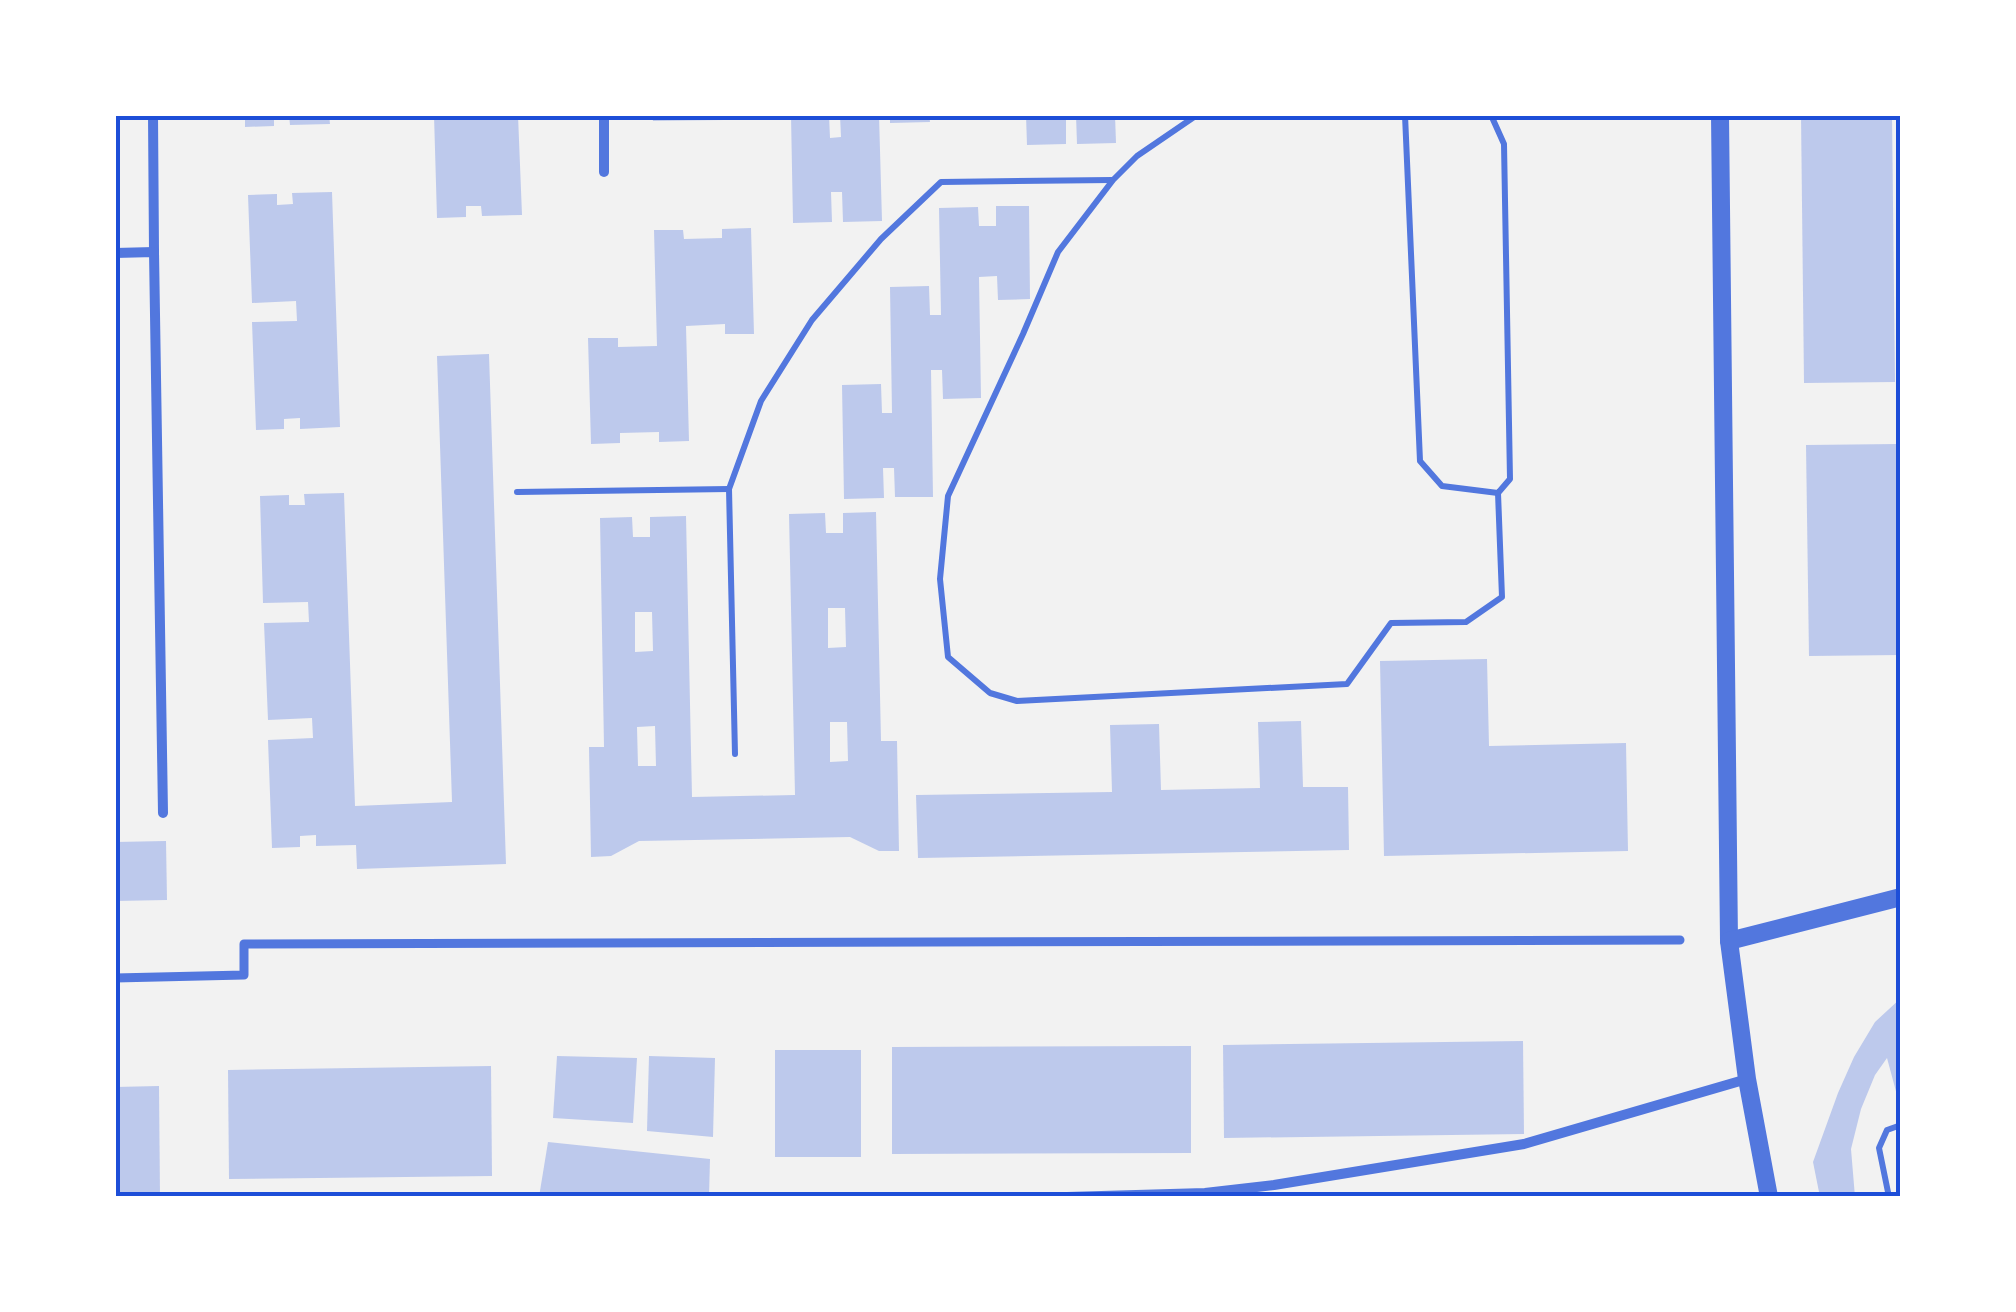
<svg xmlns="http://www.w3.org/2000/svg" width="2016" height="1312" viewBox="0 0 2016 1312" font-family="'Source Serif 4',serif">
  <rect width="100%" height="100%" fill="#f2f2f2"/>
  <g fill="#bdc9ec" fill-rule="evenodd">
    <polygon points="245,115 274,115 274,126 245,127"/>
    <polygon points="289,115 329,115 330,124 290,125"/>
    <polygon points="434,115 518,115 522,215 482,216 481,206 466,206 466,217 437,218"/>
    <polygon points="652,115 724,115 724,120 653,121"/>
    <polygon points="791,115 829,115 830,138 841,137 840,115 879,115 882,221 843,222 842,192 831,192 832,222 793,223"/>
    <polygon points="890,115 929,115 930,122 890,123"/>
    <polygon points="1026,115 1066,115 1066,144 1027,145"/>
    <polygon points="1076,115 1115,115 1116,143 1077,144"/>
    <polygon points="1801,115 1892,115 1895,382 1804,383"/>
    <polygon points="332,192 340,427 300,429 300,418 284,419 284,429 256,430 252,322 297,321 296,301 252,303 248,195 277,194 277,205 293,204 292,193"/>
    <polygon points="996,206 1029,206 1030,299 998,300 997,276 979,277 981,398 943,399 942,370 931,370 933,497 895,497 894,468 883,468 884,498 844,499 842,385 881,384 882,413 892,413 890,287 929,286 930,315 941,315 939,208 978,207 979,226 996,226"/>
    <polygon points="751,228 754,334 725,334 725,324 686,326 689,441 659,442 659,432 620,433 620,443 591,444 588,338 618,338 618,347 657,346 654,230 683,230 684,239 722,238 722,229"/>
    <polygon points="489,354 506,864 357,869 356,845 316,846 316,835 300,836 300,847 272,848 268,740 313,738 312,718 268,720 264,623 309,622 308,602 263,603 260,496 289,495 289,505 305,505 304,494 344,493 355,806 452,802 437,356"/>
    <polygon points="1897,444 1900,655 1809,656 1806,445"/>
    <path d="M876,512L881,741H897L899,851H879L850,837L639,841L611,856L591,857L589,747H604L600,518L632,517L633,537H650V517L686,516L692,797L795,795L789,514L825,513L826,533H843V513ZM828,608H845L846,647L828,648ZM635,612H652L653,651L635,652ZM830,722H847L848,761L830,762ZM655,726L656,766H638L637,727Z"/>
    <polygon points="1487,659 1489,746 1626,743 1628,851 1384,856 1380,661"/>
    <polygon points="1301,721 1303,787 1348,787 1349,850 918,858 916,795 1112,792 1110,725 1159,724 1161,790 1260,788 1258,722"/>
    <polygon points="166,841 167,900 115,901 115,842"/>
    <polygon points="1901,998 1901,1110 1887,1058 1875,1075 1861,1109 1851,1149 1855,1197 1820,1197 1813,1162 1838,1093 1854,1057 1875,1022"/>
    <polygon points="1523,1041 1524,1134 1224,1138 1223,1045"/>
    <polygon points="1191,1046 1191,1153 892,1154 892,1047"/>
    <rect x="775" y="1050" width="86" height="107"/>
    <polygon points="557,1056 637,1058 633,1123 553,1118"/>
    <polygon points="649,1056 715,1058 713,1137 647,1131"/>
    <polygon points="491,1066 492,1176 229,1179 228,1070"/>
    <polygon points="159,1086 160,1197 115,1197 115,1087"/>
    <polygon points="548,1142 710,1159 709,1197 539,1197"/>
  </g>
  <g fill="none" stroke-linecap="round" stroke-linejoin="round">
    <g stroke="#5277de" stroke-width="6">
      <polyline points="1197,115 1137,156 1113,180 1058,252 1023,334 948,496 940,579 948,657 990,693 1017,701 1347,684 1391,623 1466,622 1502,597 1498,493"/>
      <polyline points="1405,115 1420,461 1442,486 1498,493 1510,479 1504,144 1491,115"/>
      <polyline points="517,492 729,489"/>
      <polyline points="735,754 729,489 761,401 812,320 881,239 941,182 1112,180"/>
      <polyline points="1889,1197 1879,1148 1887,1130 1901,1125"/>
    </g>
    <polyline stroke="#5277de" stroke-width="9" points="115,978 244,975 244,944 1680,940"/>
    <g stroke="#5277de" stroke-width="10">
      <polyline points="153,115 154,252"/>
      <polyline points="604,115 604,172"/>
      <polyline points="115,253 154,252 163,813"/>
      <polyline points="1067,1197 1205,1193 1274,1185 1524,1144 1747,1079"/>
    </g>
    <g stroke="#5277de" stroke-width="18">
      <polyline points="1720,115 1729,941 1747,1079 1769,1197"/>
      <polyline points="1729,941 1901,897"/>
    </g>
  </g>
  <rect width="2016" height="1312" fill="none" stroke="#ffffff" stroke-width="235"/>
  <rect x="118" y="118" width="1780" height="1076" fill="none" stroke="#1d4ed8" stroke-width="4"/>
</svg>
